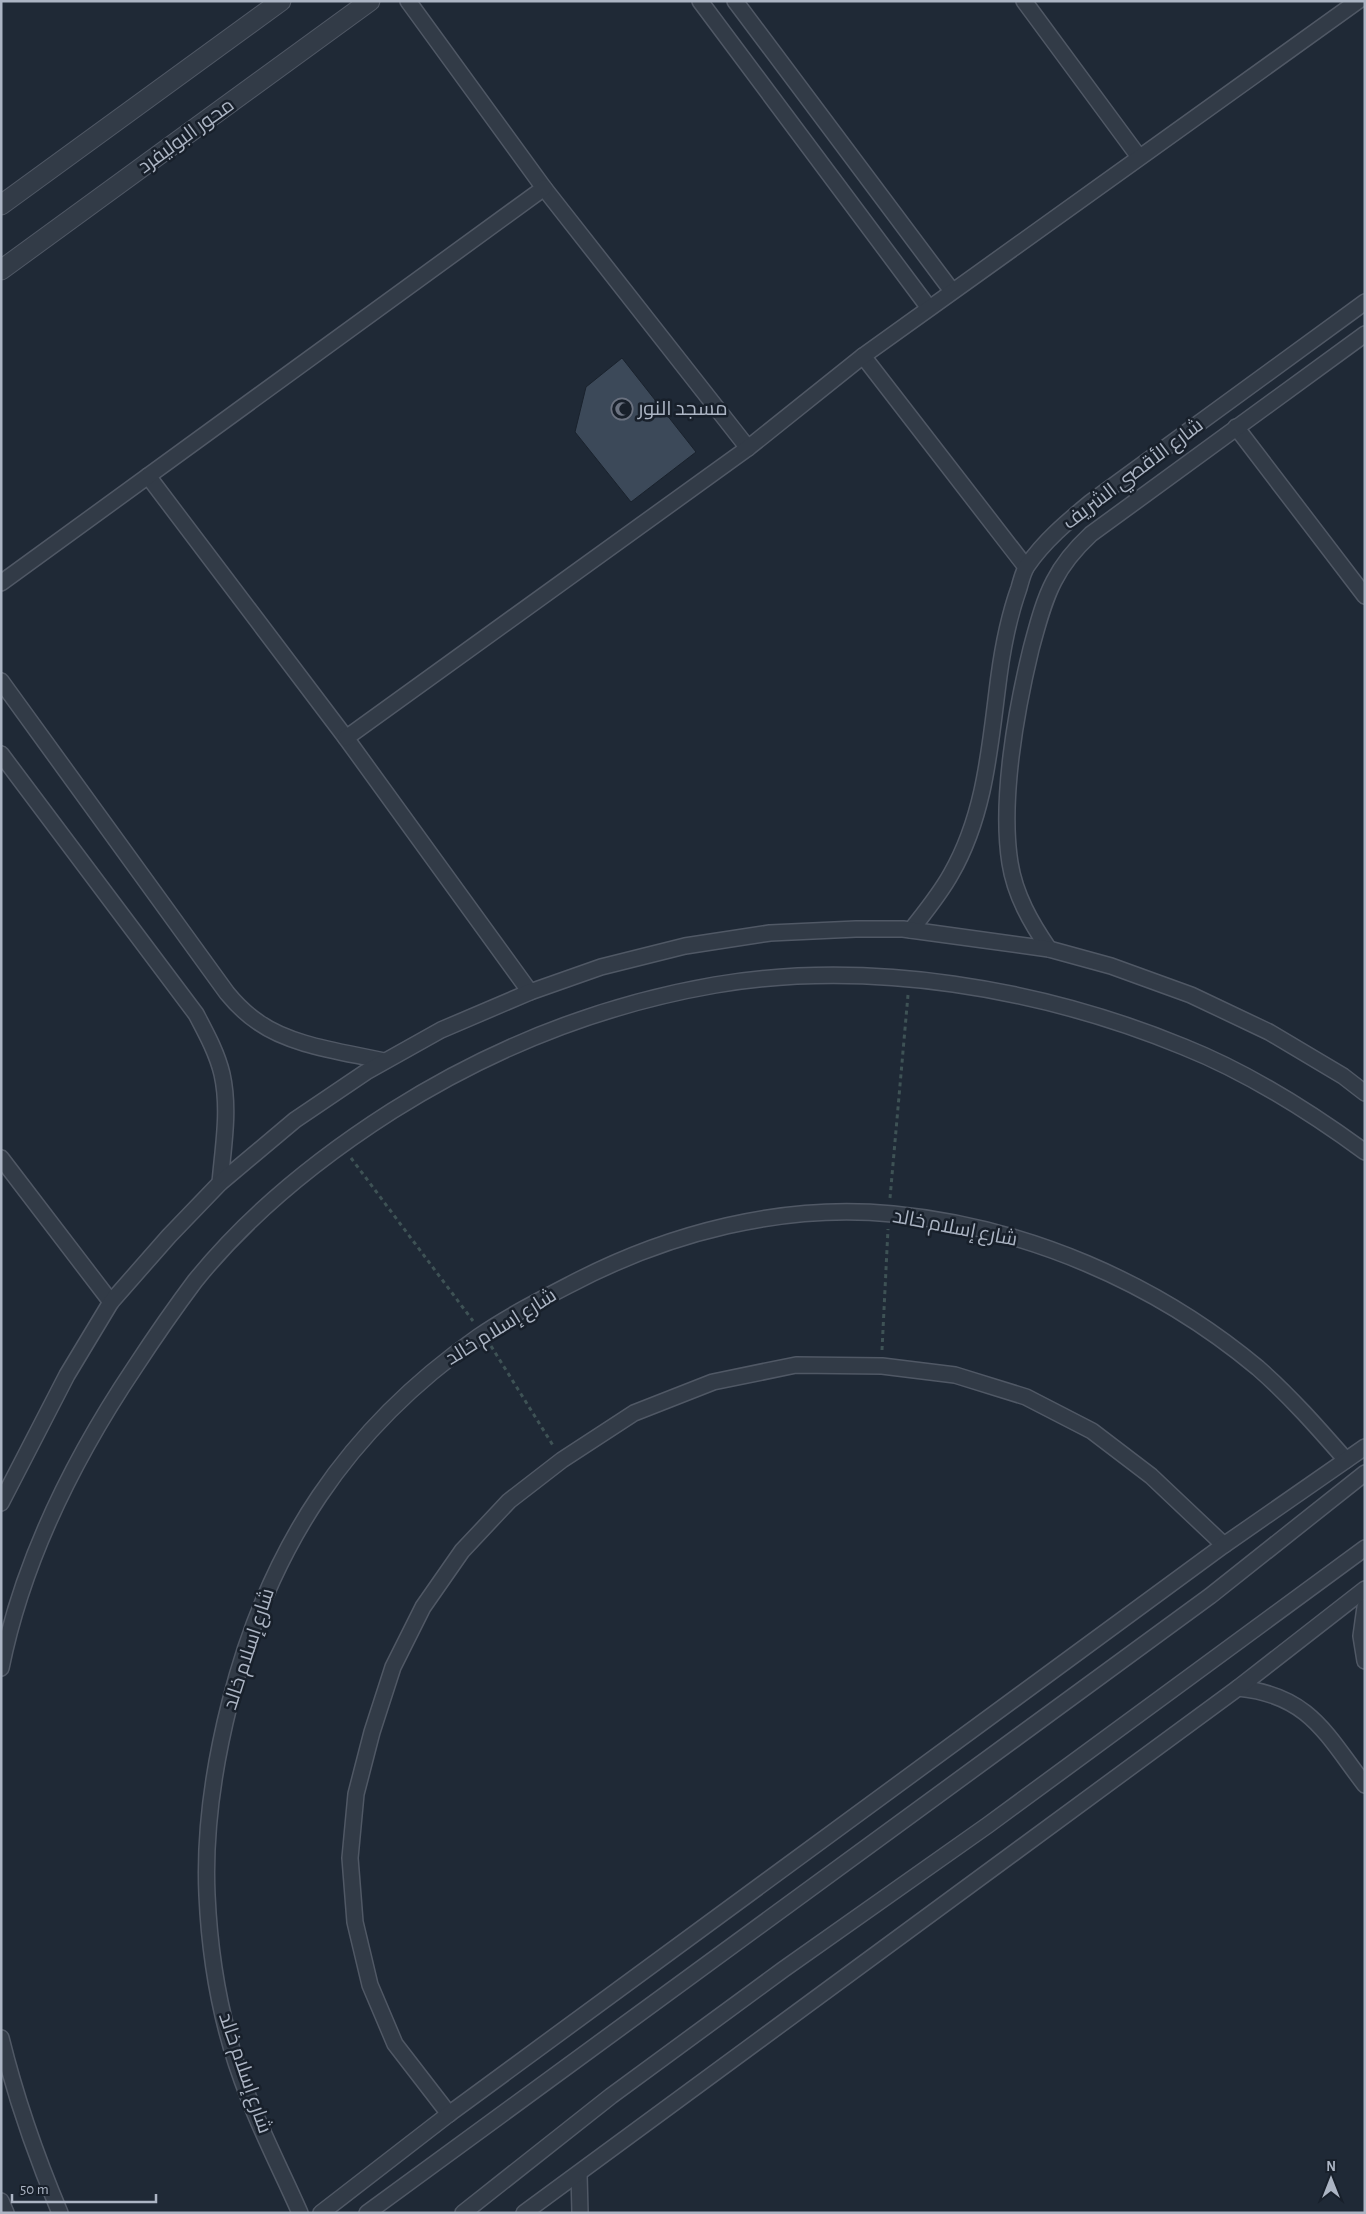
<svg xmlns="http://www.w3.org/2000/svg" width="1366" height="2214" viewBox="0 0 1366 2214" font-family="'Alegreya Sans',Cairo,sans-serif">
  <rect width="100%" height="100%" fill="#1f2936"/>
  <polygon fill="#3c4959" stroke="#1a222d" points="622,358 696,452 631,502 575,432 586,387"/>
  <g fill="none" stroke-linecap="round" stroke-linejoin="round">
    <g stroke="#505865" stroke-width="18">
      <g id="minor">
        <polyline points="408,1 544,188 748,448"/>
        <polyline points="700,1 929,308"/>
        <polyline points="735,1 952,291"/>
        <polyline points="1024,1 1139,157"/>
        <polyline points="863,356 1026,567"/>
        <polyline points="1236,427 1365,596"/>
        <polyline points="148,476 346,738 530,992"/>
        <polyline points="1,583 544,188"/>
        <path d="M1,681L227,993C236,1004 246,1014 258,1022C291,1046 345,1052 384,1061"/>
        <polyline points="346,738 748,448 863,356 1358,1"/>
        <path d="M1,754L196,1014C206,1033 217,1053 222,1074C230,1110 223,1147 220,1183"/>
        <path d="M911,930C925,912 940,894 951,874C986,813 990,744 999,676C1003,646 1009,616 1019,588C1021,581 1023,572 1027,566C1044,541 1068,521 1091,502L1365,302"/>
        <path d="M1049,949C1031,923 1015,895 1010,863C1000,800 1016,711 1031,649C1037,627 1043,602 1054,581C1063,563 1076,548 1091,534L1365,334"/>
        <polyline points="1,1158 111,1302"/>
        <polyline points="1,1503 67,1375 111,1302 169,1236 220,1183 295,1120 366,1072 441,1030 530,992 601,967 685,946 770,933 856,929 903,929 1049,949 1111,966 1191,995 1269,1032 1343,1076 1365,1093"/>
        <polyline points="1365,1607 1361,1636 1365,1661"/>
        <path d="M1,1668C23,1559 74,1458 135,1367C154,1338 174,1309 195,1281C249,1214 320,1157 392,1111C490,1049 600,1005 715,985C869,959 1041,988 1184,1047C1249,1073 1309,1111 1365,1152"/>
        <path d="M1238,1688C1309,1695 1326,1734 1365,1785"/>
        <path d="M1,2038C16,2099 36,2156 60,2213"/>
        <polyline points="449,2114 395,2044 370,1985 355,1922 350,1858 356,1794 372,1732 393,1667 423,1607 462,1551 509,1501 562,1460 634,1413 713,1382 796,1365 882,1366 955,1375 1026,1397 1092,1431 1151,1476 1224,1545"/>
        <polyline points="579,2174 580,2213"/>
        <polyline points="1,2201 6,2213"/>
        <path d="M300,2213C283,2174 263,2136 248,2096C223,2033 210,1963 207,1895C204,1830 214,1765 230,1702C269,1547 347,1429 478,1337C507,1317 540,1300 571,1284C668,1233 783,1203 893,1214C1026,1227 1155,1282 1258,1368C1290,1396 1318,1428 1346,1460"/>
        <polyline points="321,2213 449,2114 1224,1545 1365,1447"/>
        <polyline points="367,2213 1210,1596 1365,1473"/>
        <polyline points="463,2213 611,2096 784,1969 988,1825 1365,1548"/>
        <polyline points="524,2213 1238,1688 1365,1589"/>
      </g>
    </g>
    <g stroke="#505865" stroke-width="21">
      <g id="tertiary">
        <polyline points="1,205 281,1"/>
        <polyline points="1,270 370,1"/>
      </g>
    </g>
    <g stroke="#3e5255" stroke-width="3" stroke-dasharray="4 4" stroke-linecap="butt">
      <polyline points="351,1158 473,1321"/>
      <polyline points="890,1198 908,995"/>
      <polyline points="491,1346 554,1447"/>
      <polyline points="882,1350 888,1229"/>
    </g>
    <use href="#minor" stroke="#323b47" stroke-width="15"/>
    <use href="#tertiary" stroke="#323b47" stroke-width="19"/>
  </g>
  <defs>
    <g id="mosque-ring" transform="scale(1.125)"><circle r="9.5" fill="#18202b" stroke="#6b7280" stroke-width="1.5"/><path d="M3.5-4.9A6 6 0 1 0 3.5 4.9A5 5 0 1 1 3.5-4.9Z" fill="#6b7280"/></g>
  </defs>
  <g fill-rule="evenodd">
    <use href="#mosque-ring" x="622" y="409"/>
  </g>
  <g text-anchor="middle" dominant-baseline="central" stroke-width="5" stroke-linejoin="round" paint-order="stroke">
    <g font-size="20" fill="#acb5c4" stroke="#18202b">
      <text transform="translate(186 136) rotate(-36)">محور البوليفرد</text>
      <text transform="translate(1133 474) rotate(-37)">شارع الأقصي الشريف</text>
      <text transform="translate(955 1228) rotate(11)">شارع إسلام خالد</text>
      <text transform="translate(501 1327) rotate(-32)">شارع إسلام خالد</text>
      <text transform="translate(249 1649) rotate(-72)">شارع إسلام خالد</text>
      <text transform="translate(245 2073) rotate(71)">شارع إسلام خالد</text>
    </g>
    <g font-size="20" fill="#acb5c4" stroke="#18202b" text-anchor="start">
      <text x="638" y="409">مسجد النور</text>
    </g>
  </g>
  <rect width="1366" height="2214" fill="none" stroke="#acb5c4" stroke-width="5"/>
  <g transform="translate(1331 2179)" stroke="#18202b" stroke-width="4" paint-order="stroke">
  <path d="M0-4L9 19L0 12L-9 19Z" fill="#acb5c4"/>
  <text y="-8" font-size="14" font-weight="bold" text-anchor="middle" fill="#acb5c4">N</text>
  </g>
  <path d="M12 2194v8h144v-8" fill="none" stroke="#acb5c4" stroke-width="2.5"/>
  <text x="20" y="2194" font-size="15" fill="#acb5c4" stroke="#18202b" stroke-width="4" paint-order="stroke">50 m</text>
</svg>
